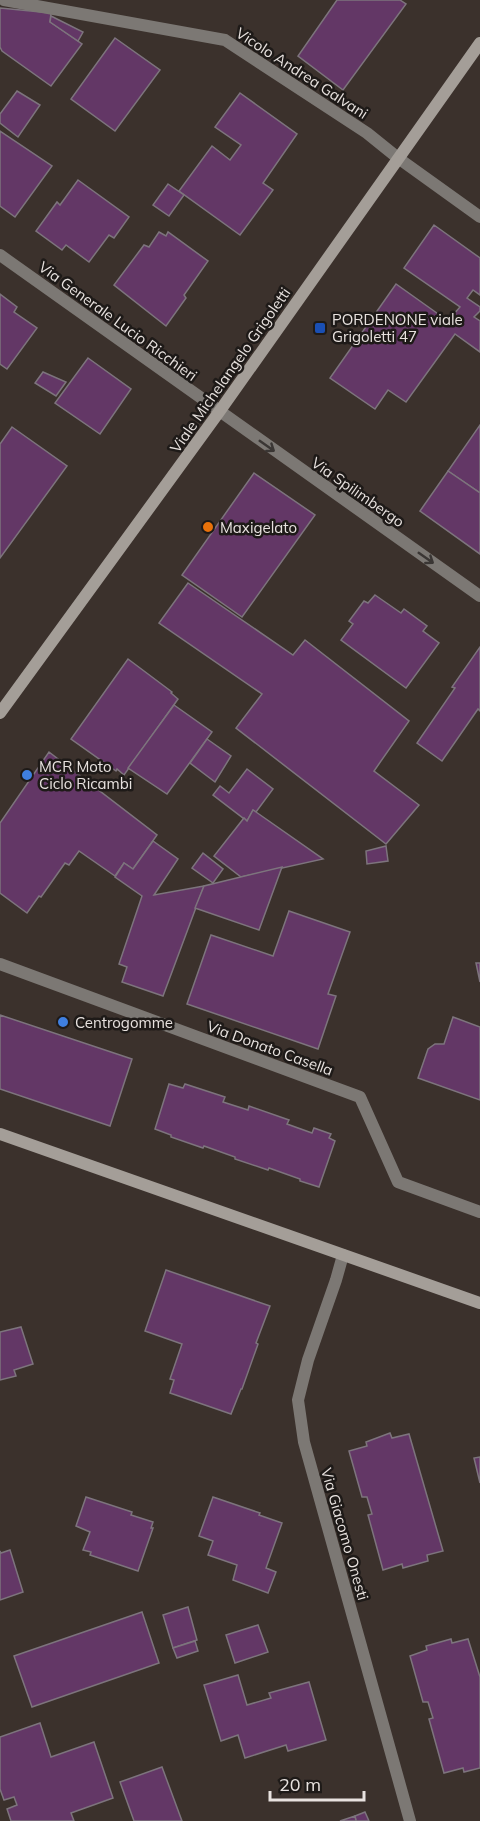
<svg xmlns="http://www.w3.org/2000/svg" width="480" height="1821" viewBox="0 0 480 1821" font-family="Mulish,sans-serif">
  <rect width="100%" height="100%" fill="#3b312c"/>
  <g fill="#633766" stroke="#7d747d" stroke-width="1.5">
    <polygon points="337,0 400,0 406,4 343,90 298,56"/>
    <polygon points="0,8 51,13 50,22 82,44 51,86 2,51 0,47"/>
    <polygon points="51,16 83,32 78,41 50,22"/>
    <polygon points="115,38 160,70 115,131 71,99"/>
    <polygon points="17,91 40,105 18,137 0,123 0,114"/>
    <polygon points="240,93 297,134 263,183 273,190 240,235 179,191 212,146 230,160 241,145 215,127"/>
    <polygon points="0,131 52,166 15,217 0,206"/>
    <polygon points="78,180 129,217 114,238 109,235 89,262 66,245 62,250 36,231 57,202 60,205"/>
    <polygon points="168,184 184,195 169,216 153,205"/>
    <polygon points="434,225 480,258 480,295 473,290 467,298 480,307 480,311 474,317 480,321 480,352 455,334 406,402 388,390 375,409 330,378 396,284 441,316 439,318 447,322 460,307 404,268"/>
    <polygon points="159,232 166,236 168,232 208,261 184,295 186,298 166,326 114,285 144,245 149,247"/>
    <polygon points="0,294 17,307 14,312 37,328 7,369 0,364"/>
    <polygon points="88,358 131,389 100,434 55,403"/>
    <polygon points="43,372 66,382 56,396 35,383"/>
    <polygon points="480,425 480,493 448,471"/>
    <polygon points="12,427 67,466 0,558 0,444"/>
    <polygon points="448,471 480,493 480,554 420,511"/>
    <polygon points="254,473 315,515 242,617 182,575"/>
    <polygon points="188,583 293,655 305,640 409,721 374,771 419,805 386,844 236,728 262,694 159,623"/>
    <polygon points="375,595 401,613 404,609 427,626 423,631 439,643 406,688 341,640 353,624 349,621 364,601 368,603"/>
    <polygon points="480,647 480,711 478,709 442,761 417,743 455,688 452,687"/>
    <polygon points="128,659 172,692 171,693 178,699 124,775 117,769 116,771 71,739"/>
    <polygon points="174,705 212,732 167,794 128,768"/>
    <polygon points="207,739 231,756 215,782 190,763"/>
    <polygon points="49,752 157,835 133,869 124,863 115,876 79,851 69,865 65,863 41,897 39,896 27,913 0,893 0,823"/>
    <polygon points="247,769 273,789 256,812 253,810 247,821 213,795 220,786 229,793"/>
    <polygon points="253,810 256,812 323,859 241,877 214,856 244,818 247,821"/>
    <polygon points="153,841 178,859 154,895 204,886 163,996 122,982 127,967 119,964 142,896 115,877 124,863 133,869"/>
    <polygon points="386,846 388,861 367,864 366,851"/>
    <polygon points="203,853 223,869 213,883 192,868"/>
    <polygon points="282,867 259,930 195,908 204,886"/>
    <polygon points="289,911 350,932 328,994 336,996 318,1049 187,1004 211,935 273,956"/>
    <polygon points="476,963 480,963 480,982"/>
    <polygon points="0,1015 132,1059 110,1126 0,1089"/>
    <polygon points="453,1017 480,1027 480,1100 418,1078 428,1049 435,1044 444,1044"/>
    <polygon points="169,1084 183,1088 185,1084 225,1097 223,1102 248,1110 249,1106 289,1120 287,1124 312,1133 314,1128 331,1134 329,1138 335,1141 319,1187 300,1181 300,1179 269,1168 268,1170 235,1159 235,1157 204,1146 203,1148 171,1137 171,1135 155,1129"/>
    <polygon points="166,1270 270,1306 256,1343 258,1344 242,1389 241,1389 231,1414 170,1393 174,1380 170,1379 182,1344 145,1331"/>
    <polygon points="21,1327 33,1364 14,1370 16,1376 0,1380 0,1332"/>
    <polygon points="390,1433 392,1438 409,1434 443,1551 427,1555 428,1561 403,1568 402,1564 383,1570 368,1515 372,1514 367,1497 362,1497 349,1451 367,1446 366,1442"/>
    <polygon points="480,1457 480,1483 474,1458"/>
    <polygon points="86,1497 132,1512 131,1515 153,1522 151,1528 153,1528 138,1571 90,1555 91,1552 83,1550 90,1532 76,1526"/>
    <polygon points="213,1497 260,1513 259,1515 282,1523 266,1568 276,1572 268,1593 233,1580 237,1565 208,1555 213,1541 199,1536"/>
    <polygon points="10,1550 23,1592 0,1600 0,1551 1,1553"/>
    <polygon points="188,1607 197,1640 173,1648 163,1615"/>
    <polygon points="142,1612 159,1663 32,1707 14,1656"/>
    <polygon points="258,1625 268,1652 235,1663 226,1635"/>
    <polygon points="451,1639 452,1643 468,1639 480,1677 480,1768 464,1772 463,1768 444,1773 429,1719 433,1718 428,1702 423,1702 410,1656 427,1650 426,1646"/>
    <polygon points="195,1641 198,1651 177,1658 173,1648"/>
    <polygon points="238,1675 247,1705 271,1698 269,1693 309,1682 326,1740 288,1751 286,1745 245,1758 238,1735 221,1741 204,1685"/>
    <polygon points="40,1723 51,1757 94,1742 113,1798 71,1813 74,1821 11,1821 7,1809 17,1805 14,1797 4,1800 0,1789 0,1737"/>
    <polygon points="162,1767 182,1821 134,1821 120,1782"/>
    <polygon points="365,1812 369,1821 356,1821 355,1816"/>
    <polygon points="355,1816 356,1821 340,1821"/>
  </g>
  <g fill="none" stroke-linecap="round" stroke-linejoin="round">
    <g stroke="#7c7874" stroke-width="12">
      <polyline points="4,0 225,40 367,133 398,158 480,217"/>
      <polyline points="0,255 480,596"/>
      <polyline points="0,964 360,1097 398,1182 480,1212"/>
      <polyline points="343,1255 336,1280 308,1360 298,1400 304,1442 410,1821"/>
    </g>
    <g stroke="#a49e98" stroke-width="12">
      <polyline points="0,713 219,412 480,43"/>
      <polyline points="0,1134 480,1303"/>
    </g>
  </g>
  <defs><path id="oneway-shaft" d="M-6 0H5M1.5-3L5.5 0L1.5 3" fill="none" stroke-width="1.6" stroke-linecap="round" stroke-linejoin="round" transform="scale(1.5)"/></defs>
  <g stroke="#3a3634">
    <use href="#oneway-shaft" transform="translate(267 446) rotate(35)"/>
    <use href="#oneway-shaft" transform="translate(426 558) rotate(35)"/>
  </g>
  <rect fill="#1a4fb4" stroke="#1e1a18" stroke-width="2" x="314" y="322" width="12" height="12" rx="3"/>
  <circle fill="#e8710a" stroke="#1e1a18" stroke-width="2" cx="208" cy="527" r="6"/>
  <g fill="#3f7fe0" stroke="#1e1a18" stroke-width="2">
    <circle cx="27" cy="775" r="6"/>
    <circle cx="63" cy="1022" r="6"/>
  </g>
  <g text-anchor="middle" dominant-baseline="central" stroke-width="5" stroke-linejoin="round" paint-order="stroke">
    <g font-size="15" fill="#e8e2df" stroke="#1e1a18">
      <text transform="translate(302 73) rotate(33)">Vicolo Andrea Galvani</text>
      <text transform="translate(118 321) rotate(36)">Via Generale Lucio Ricchieri</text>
      <text transform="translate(230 370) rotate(-55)">Viale Michelangelo Grigoletti</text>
      <text transform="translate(358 492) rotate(35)">Via Spilimbergo</text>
      <text transform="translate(270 1048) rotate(20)">Via Donato Casella</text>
      <text transform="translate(345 1534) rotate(74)">Via Giacomo Onesti</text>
    </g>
    <g font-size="15" fill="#e8e2df" stroke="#1e1a18" text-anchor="start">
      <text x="332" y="319">PORDENONE viale<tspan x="332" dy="17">Grigoletti 47</tspan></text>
      <text x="220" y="527">Maxigelato</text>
      <text x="39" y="766">MCR Moto<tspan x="39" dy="17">Ciclo Ricambi</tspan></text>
      <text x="75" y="1022">Centrogomme</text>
    </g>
  </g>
  <path d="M270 1791v9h94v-9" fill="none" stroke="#e8e2df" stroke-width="3"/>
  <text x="279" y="1791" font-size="18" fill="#e8e2df" stroke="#1e1a18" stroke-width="4.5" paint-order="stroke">20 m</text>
</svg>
